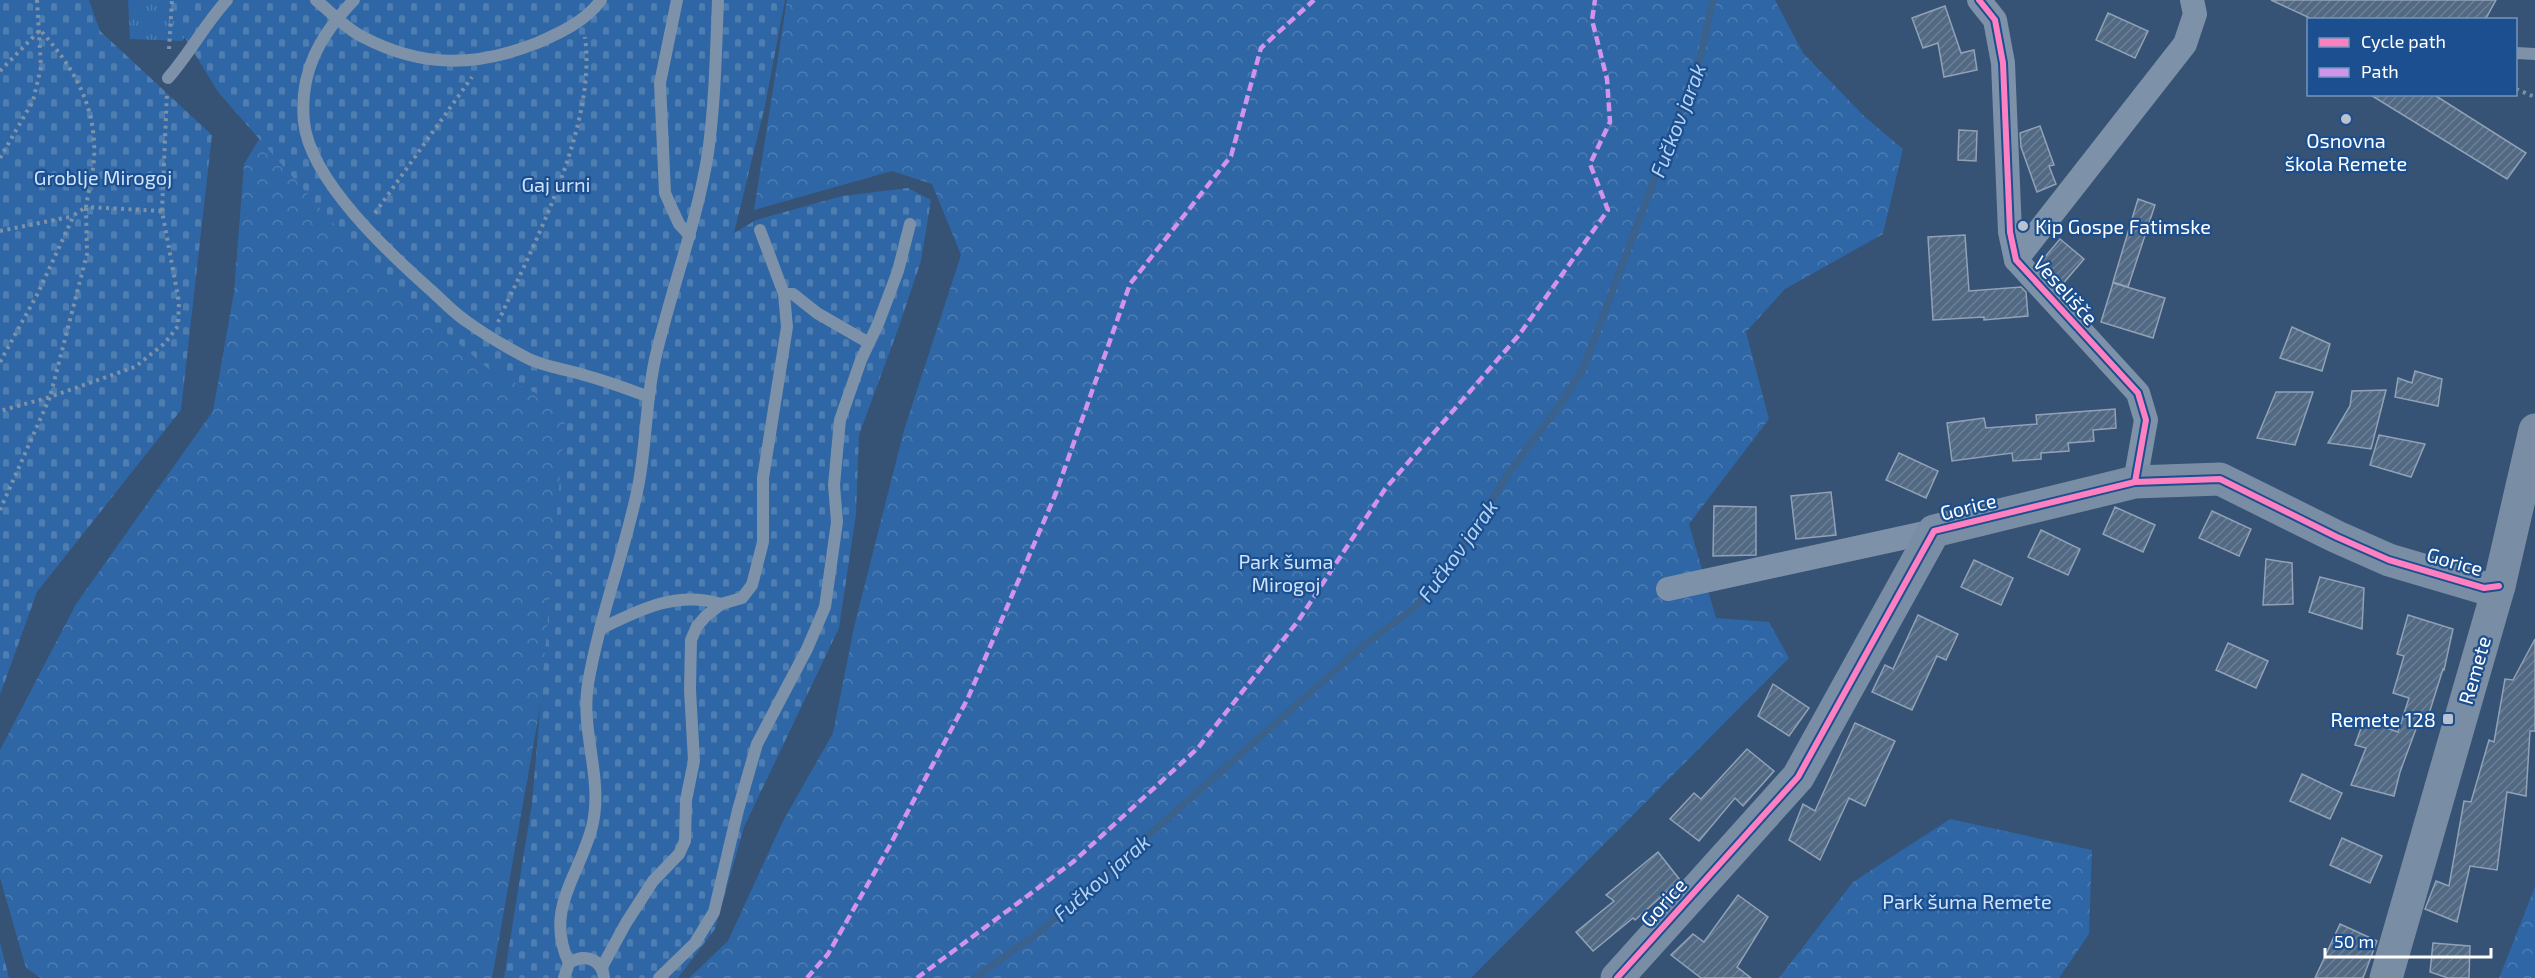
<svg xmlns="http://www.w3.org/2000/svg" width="2535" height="978" viewBox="0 0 2535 978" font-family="'Exo 2',sans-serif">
  <defs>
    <pattern id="grass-tufts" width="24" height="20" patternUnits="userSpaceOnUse" patternTransform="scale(1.5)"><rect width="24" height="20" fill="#2f66a5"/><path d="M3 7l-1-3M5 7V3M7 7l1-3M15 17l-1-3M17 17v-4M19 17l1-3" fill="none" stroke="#4e7db2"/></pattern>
    <pattern id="forest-crowns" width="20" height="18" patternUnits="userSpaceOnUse" patternTransform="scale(1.5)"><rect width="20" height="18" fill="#2f66a5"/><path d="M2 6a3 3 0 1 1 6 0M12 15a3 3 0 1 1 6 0" fill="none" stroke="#4e7db2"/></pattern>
    <pattern id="cemetery-stones" width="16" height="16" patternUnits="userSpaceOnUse" patternTransform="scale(1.5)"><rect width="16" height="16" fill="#2f66a5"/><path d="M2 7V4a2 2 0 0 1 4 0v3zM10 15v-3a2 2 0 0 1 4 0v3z" fill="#4e7db2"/></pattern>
    <pattern id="building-hatch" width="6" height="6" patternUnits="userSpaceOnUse" patternTransform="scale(1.5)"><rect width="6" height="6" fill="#526984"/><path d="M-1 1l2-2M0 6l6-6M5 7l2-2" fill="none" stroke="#6c8096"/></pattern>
  </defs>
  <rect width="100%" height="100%" fill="#365274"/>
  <polygon fill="url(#grass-tufts)" points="128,0 215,0 182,41 130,39"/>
  <g fill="url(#forest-crowns)">
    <polygon points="787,0 1775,0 1803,53 1865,117 1903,149 1883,234 1785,289 1746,332 1769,419 1689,524 1716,618 1769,622 1789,658 1471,978 689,978 728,941 783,821 833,733 854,627 904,430 961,255 932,184 892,171 754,210"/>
    <polygon points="283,100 567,408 548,663 492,978 41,978 26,968 0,878 0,750 76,604 213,411 234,292 244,164"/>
    <polygon points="1950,819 2092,850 2089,934 2059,978 1779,978 1853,882"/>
    <polygon points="2535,887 2535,978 2499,978"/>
  </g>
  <g fill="url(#cemetery-stones)">
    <polygon points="0,0 89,0 100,31 212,135 181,410 37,592 0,695"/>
    <polygon points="162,0 785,0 765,106 734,233 756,220 842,196 908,188 931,200 921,261 897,332 859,435 856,514 839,628 744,827 715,929 678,978 504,978 532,803 566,408 491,371 379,275 218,92"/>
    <polygon points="0,942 9,978 0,978"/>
  </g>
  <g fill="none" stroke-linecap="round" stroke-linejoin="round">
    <polyline stroke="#3b618d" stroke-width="7" points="974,978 1038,933 1363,646 1414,608 1445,574 1510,471 1559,406 1583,369 1701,55 1713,0"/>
  </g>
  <g fill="url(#building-hatch)" stroke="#92a2b6" stroke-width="1.5">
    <polygon points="2271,0 2496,0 2485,20 2314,20"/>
    <polygon points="1945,6 1961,53 1974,50 1977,70 1944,77 1938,43 1923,48 1912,18"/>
    <polygon points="2108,13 2148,31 2135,58 2096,40"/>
    <polygon points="2369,94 2433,94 2526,153 2507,179"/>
    <polygon points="2040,126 2054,165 2049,166 2056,184 2037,192 2021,147 2020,133"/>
    <polygon points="1959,130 1977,131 1976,161 1958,160"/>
    <polygon points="2138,199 2155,205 2128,287 2113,282"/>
    <polygon points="1965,235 1969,291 2021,287 2026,292 2028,316 1984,320 1984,317 1933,320 1928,237"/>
    <polygon points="2060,239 2084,259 2060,287 2039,264"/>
    <polygon points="2113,283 2165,298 2153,338 2101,322"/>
    <polygon points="2292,327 2330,344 2322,371 2280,358"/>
    <polygon points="2415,371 2442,379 2438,406 2395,397 2398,378 2412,383"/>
    <polygon points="2386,390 2371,449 2328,443 2350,406 2352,391"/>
    <polygon points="2276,392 2313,392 2295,445 2257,438"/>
    <polygon points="2115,409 2116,428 2093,430 2094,441 2068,443 2069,451 2041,453 2041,459 2013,461 2012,453 1952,461 1947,423 1984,418 1986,428 2037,424 2036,415"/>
    <polygon points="2379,435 2425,444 2411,477 2370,465"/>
    <polygon points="1899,453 1938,471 1926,498 1886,480"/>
    <polygon points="1831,492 1836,535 1796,539 1791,496"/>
    <polygon points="1714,506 1756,507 1756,555 1713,556"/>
    <polygon points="2115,507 2155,525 2143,552 2103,534"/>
    <polygon points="2212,511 2251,529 2239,556 2199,538"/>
    <polygon points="2041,530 2080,549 2068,575 2028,557"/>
    <polygon points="2266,559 2292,563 2293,604 2263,605"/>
    <polygon points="1974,560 2013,578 2001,605 1961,587"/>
    <polygon points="2320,577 2364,588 2362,629 2309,612"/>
    <polygon points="1918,615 1958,634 1946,660 1937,656 1912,710 1872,692 1885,665 1893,669"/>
    <polygon points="2408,615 2453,629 2444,670 2443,669 2427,720 2420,718 2400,772 2394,796 2351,785 2366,748 2355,745 2364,720 2398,732 2409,698 2393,693 2404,656 2397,654"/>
    <polygon points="2535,639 2535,731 2530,731 2526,796 2507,792 2497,870 2470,866 2457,922 2425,909 2436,881 2449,886 2464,801 2471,802 2489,740 2494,742 2505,679 2513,680"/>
    <polygon points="2228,643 2268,661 2256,688 2216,670"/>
    <polygon points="1773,684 1809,708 1789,736 1758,716"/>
    <polygon points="1855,723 1895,741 1865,806 1849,798 1820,860 1789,840 1803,804 1815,811"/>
    <polygon points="1747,749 1774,771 1743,806 1735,798 1699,841 1670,819 1694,793 1701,799"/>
    <polygon points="2302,774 2342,793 2330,819 2290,801"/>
    <polygon points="2342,838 2382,856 2370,883 2330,865"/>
    <polygon points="1658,852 1680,880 1635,920 1633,918 1593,951 1576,932 1614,901 1606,895"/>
    <polygon points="1738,895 1768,917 1737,967 1751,978 1701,978 1671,955 1693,934 1704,942"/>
    <polygon points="2340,924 2377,941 2363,978 2315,978"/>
    <polygon points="2433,943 2470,946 2469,978 2448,978 2430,972"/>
  </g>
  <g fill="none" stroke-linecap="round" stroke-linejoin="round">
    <g stroke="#7d92a8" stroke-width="4" stroke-dasharray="3 4.5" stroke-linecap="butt">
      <polyline points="169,49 172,0"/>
      <path d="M0,71L40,30C70,63 92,98 94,143C96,164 89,187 86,207L162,211"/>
      <polyline points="2516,89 2535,97"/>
      <polyline points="0,158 33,101 41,67 37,0"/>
      <polyline points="375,213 472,77"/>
      <polyline points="0,231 74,216"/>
      <path d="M498,322C534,244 597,125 585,37"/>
      <polyline points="0,362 38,293 74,215 86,207 87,254 50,397 0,411"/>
      <polyline points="0,510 50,397 135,367 165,343 178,326 179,302 162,211 167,92"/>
    </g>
    <g stroke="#7d92a8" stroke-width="12">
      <path d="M316,0C331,12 346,29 363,37C422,68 476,67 537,43C560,33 586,21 601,0"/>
      <path d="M354,0C320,35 299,72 304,122C310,181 391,255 434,293C445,303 456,315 469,323C487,336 508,348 527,358C544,367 566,369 584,375C606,381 628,389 649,397"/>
      <polyline points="677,0 660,83 665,193 679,224 690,236"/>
      <polyline points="2516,53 2535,54"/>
      <path d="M168,78C190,53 205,24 227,0"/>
      <polyline points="784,294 793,294 817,313 869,343"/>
      <path d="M600,629C639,610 677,590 721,604"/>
      <path d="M569,963C544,909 579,877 592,827C604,779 580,732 588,684C599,619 623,557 637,492C647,447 645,400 656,355C672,287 697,222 708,153C715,103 716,51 718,0"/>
      <polyline points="602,967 626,923 653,881 679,854 685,841 686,800 694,761 690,690 691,640 697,626 706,616 721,604 742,598 752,585 763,542 763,478 787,327 784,294 760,230"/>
      <path d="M564,978L569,963C585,953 602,959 604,978"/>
      <polyline points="659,978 695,943 714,912 738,810 757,744 807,649 825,607 837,522 834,485 840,420 861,360 878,324 898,271 910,224"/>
    </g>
    <g stroke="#7d92a8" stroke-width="24">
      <polyline points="1979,0 1995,20 2003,63 2010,232 2016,260 2138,393 2146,420 2135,482"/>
      <polyline points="2016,260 2185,44 2195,14 2192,0"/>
      <polyline points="1668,589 1934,531"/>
    </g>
    <g stroke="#798da4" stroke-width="33">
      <polyline points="1617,978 1798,777 1934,531 2135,482 2220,479 2337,537 2389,560 2484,588 2499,586"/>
      <polyline points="2386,978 2499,586 2535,430"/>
    </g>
    <g stroke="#d193ec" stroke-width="4.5" stroke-dasharray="9 4.5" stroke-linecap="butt">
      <polyline points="807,978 828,954 889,847 968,698 1056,493 1130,284 1231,156 1261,48 1314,0"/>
      <polyline points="917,978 1073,862 1198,748 1298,621 1385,489 1519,335 1608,210 1590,164 1610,122 1607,79 1592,20 1595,0"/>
    </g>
    <g stroke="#1b4f8f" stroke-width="10">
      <g id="cycleway">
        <polyline points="1979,0 1995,20 2003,63 2010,232 2016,260 2138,393 2146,420 2135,482"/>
        <polyline points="1617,978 1798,777 1934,531 2135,482 2220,479 2337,537 2389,560 2484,588 2499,586"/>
      </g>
    </g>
    <use href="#cycleway" stroke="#ff80c0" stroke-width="6"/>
  </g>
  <g fill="#b9c2ce" stroke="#1b4f8f" stroke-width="2">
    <circle cx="2346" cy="119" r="6"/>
    <circle cx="2023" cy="226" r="6"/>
    <rect x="2442" y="713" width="12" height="12" rx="3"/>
  </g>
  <g text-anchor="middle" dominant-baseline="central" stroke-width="4.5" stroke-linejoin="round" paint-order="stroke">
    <g font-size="20" fill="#fff" stroke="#1b4f8f">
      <text x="2346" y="140">Osnovna<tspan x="2346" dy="23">škola Remete</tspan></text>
      <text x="2035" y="226" text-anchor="start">Kip Gospe Fatimske</text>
      <text x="2436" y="719" text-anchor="end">Remete 128</text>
    </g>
    <g font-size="20" fill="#cfe3fa" stroke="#1b4f8f">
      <text x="103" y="177">Groblje Mirogoj</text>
      <text x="556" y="184">Gaj urni</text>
      <text x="1286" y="561">Park šuma<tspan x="1286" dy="23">Mirogoj</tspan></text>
      <text x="1967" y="901">Park šuma Remete</text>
    </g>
    <g font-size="20" fill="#fff" stroke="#1b4f8f">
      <text transform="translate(2066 290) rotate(48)">Veselišče</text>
      <text transform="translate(1968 506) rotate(-14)">Gorice</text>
      <text transform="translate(2455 561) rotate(16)">Gorice</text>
      <text transform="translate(2474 670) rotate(-74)">Remete</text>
      <text transform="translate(1663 902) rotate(-48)">Gorice</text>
    </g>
    <g font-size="21" font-style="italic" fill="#b5d3f5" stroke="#1b4f8f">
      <text transform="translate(1677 120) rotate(-69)">Fučkov jarak</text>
      <text transform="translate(1457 550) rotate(-54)">Fučkov jarak</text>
      <text transform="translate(1101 877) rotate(-41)">Fučkov jarak</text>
    </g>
  </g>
  <rect x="2307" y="18" width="210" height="78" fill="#1b4f8f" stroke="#7695bc" stroke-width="1.5"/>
  <rect x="2319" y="38" width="30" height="9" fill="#ff80c0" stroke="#7695bc" stroke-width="1.5"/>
  <text x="2361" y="48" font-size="18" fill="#ffffff">Cycle path</text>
  <rect x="2319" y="68" width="30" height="9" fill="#d193ec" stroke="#7695bc" stroke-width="1.5"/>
  <text x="2361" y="78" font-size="18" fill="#ffffff">Path</text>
  <path d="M2325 948v9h166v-9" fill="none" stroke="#ffffff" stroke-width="3"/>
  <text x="2334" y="948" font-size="18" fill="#ffffff" stroke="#1b4f8f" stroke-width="4.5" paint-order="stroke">50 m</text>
</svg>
